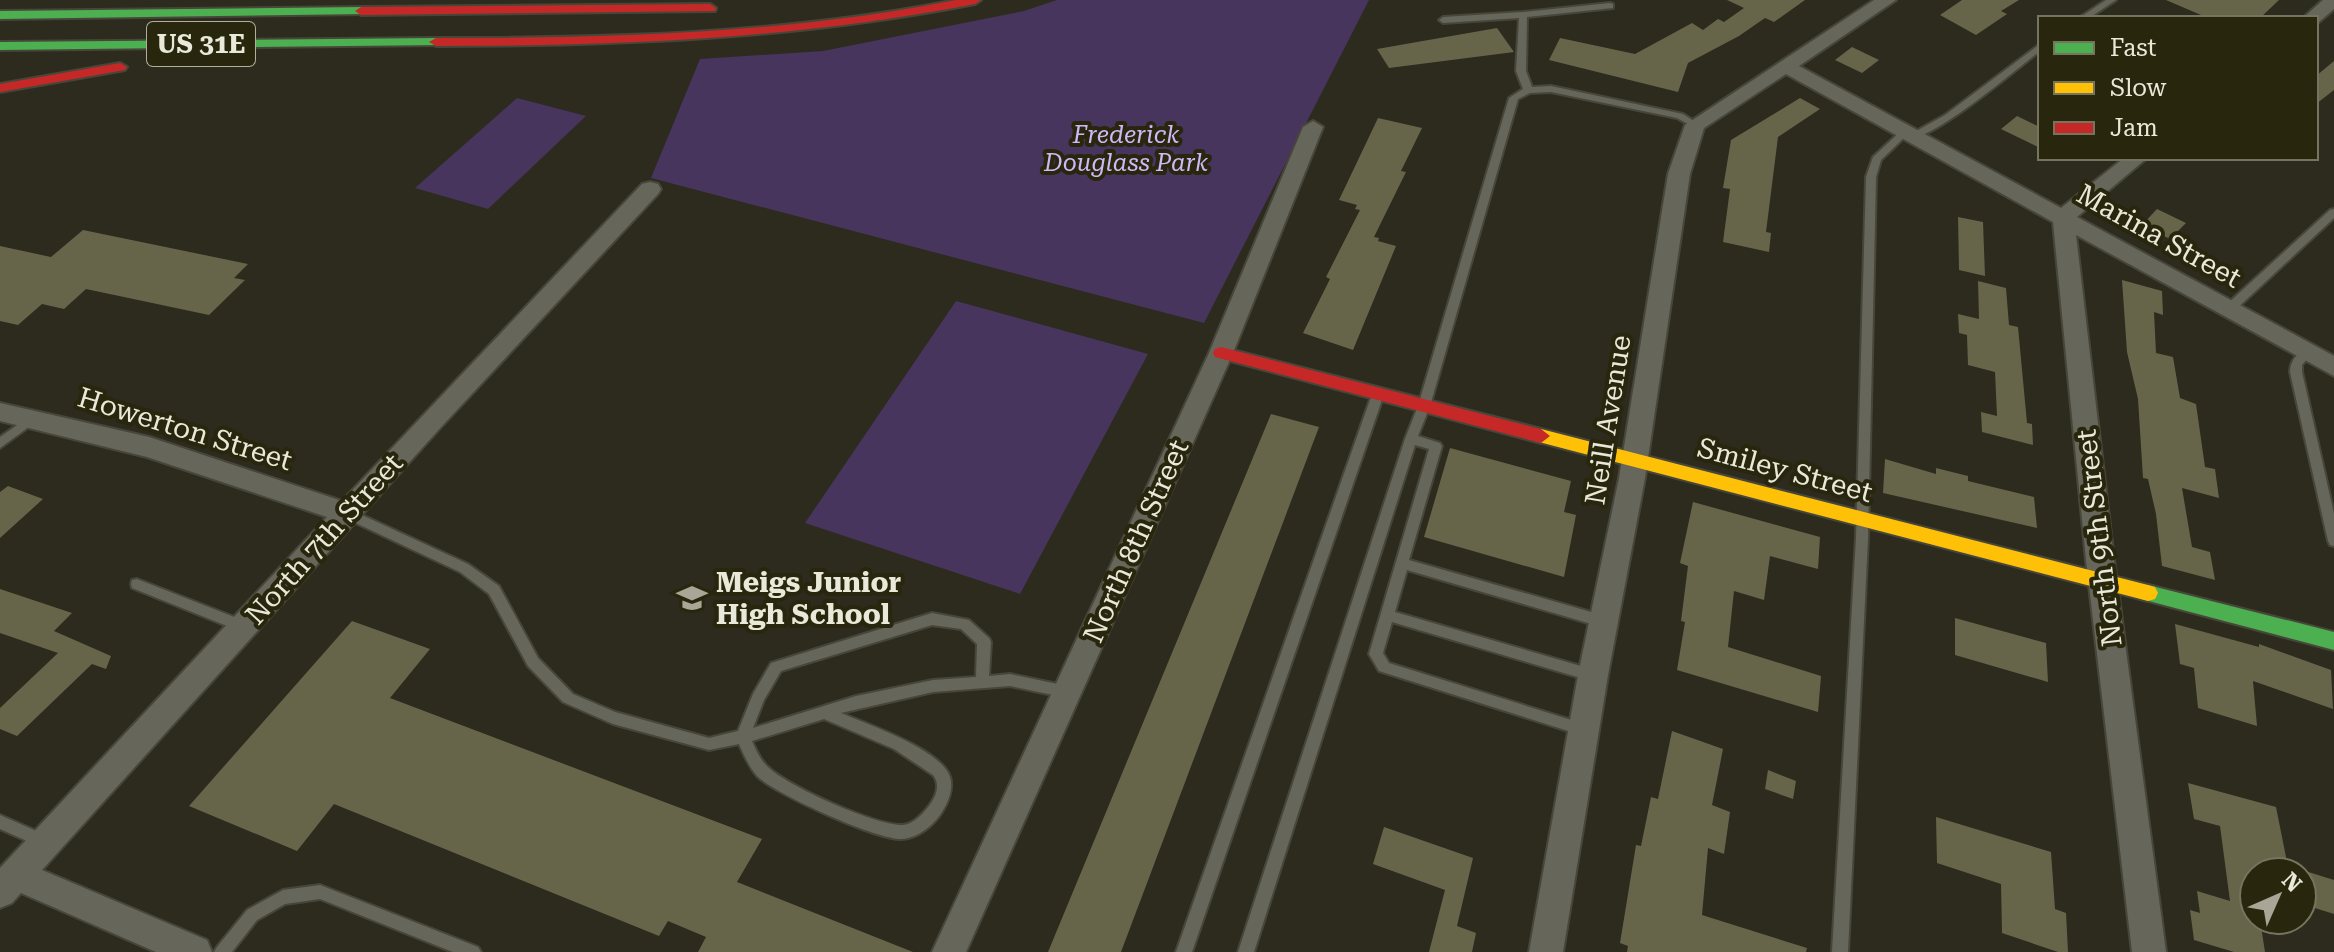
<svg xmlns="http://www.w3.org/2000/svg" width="2334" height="952" viewBox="0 0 2334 952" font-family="'Roboto Serif',serif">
  <rect width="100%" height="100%" fill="#2c2b1d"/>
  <g fill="#47355e">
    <polygon points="1057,0 1369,0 1204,323 651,178 700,59 823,51 1024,11"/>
    <polygon points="517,98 586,116 488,209 415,188"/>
    <polygon points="956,301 1148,354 1020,594 805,523"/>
  </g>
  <g fill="#66654a">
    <polygon points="1727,0 1805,0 1774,22 1765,18 1739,36 1688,63 1678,92 1549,60 1560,38 1635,54 1692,23 1703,30 1718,19 1724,22 1744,8"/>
    <polygon points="1962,0 2019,0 2001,11 2007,14 1976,35 1940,15"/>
    <polygon points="2166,0 2279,0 2260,18 2208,18"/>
    <polygon points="1497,28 1514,52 1389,68 1377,49"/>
    <polygon points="1852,47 1879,60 1862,73 1835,60"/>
    <polygon points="2334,61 2334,90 2316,104 2316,76"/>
    <polygon points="1800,98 1820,109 1778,137 1766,232 1771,233 1769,252 1723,242 1730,189 1723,188 1731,140"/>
    <polygon points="2017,116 2040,127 2040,148 2001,129"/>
    <polygon points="1378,118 1422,128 1401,171 1406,172 1374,237 1379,238 1378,241 1396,246 1353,350 1303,333 1330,279 1326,277 1360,210 1355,209 1357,205 1339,200"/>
    <polygon points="2157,209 2186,223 2170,239 2142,225"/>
    <polygon points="1958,217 1983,222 1985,276 1959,270"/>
    <polygon points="83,230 248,264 234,278 245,280 209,315 86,289 64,309 42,304 18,325 0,321 0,246 51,257"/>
    <polygon points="2122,280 2162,291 2163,315 2154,312 2156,353 2173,357 2180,398 2196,404 2205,467 2215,469 2219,498 2182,488 2192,547 2210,552 2215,580 2162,566 2156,514 2148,479 2143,478 2138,399 2127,352"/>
    <polygon points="1978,281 2006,288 2009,325 2018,327 2027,423 2032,424 2033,445 1982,432 1981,412 1997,416 1995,372 1968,365 1967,335 1959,333 1958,314 1979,319"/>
    <polygon points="1271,414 1319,427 1121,952 1048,952"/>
    <polygon points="1450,448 1571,481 1564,512 1576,515 1564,577 1424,537"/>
    <polygon points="1885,459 1936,474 1936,468 1968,476 1968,481 2034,497 2037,528 1883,493"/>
    <polygon points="8,486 43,499 0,538 0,492"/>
    <polygon points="1693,502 1820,537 1818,569 1770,556 1764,600 1734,591 1728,647 1821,676 1818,712 1677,670 1685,622 1681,621 1688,566 1680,563"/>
    <polygon points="0,589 72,613 54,631 111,656 106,669 92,664 17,736 0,729 0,708 58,653 0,633"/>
    <polygon points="1955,618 2046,643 2048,682 1955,655"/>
    <polygon points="352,621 430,649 390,698 762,839 737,882 913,952 698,952 706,937 668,921 659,936 334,804 297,851 189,806"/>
    <polygon points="2175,624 2259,647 2259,644 2331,670 2333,709 2253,681 2257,726 2198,708 2194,668 2180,664"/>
    <polygon points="1672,731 1723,749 1712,805 1730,812 1724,854 1708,848 1702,915 1807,948 1806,952 1627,952 1628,946 1620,943 1636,845 1641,846 1651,797 1658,799"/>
    <polygon points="1768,770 1796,781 1793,799 1765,789"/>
    <polygon points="2188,783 2276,807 2289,872 2254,872 2254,920 2260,920 2265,952 2234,952 2194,940 2190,910 2200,913 2197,891 2230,901 2220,826 2194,819"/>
    <polygon points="1936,817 2051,852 2055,909 2066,913 2068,952 2058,952 2002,933 2001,884 1937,863"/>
    <polygon points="1384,827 1473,858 1457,926 1476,933 1472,952 1429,952 1445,890 1373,864"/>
    <polygon points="2302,870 2334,880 2334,914 2302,904"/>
  </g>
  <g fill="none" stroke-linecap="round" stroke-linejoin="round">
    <g stroke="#47463a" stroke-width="4">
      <g id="lane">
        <polygon points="2106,0 2116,0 2089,18 2079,18"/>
        <polygon points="1610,3 1613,4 1613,8 1527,17 1526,71 1532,87 1551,86 1683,114 1700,125 1695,128 1677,118 1551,92 1530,93 1518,99 1430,406 1418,436 1440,443 1442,446 1409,560 1605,616 1610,618 1612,622 1610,626 1605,628 1407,570 1395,612 1591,669 1596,671 1598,675 1596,679 1591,681 1392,622 1383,653 1389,663 1584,724 1589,726 1591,730 1589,734 1584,736 1379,671 1369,654 1429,449 1415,445 1254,952 1238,952 1405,439 1418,406 1509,98 1523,89 1516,71 1519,18 1443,23 1439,20 1443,17 1523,12"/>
        <path d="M2040,44V51C2017,69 1934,139 1911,138V134L1945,115Z"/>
        <polygon points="1906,128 1911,131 1881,160 1876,177 1868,538 1848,952 1832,952 1856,538 1866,177 1873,157 1903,129"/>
        <polygon points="2334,209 2334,218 2233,312 2225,312 2224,309 2225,306 2330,210"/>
        <path d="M2307,348L2313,352L2302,365V372L2334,514V546L2330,545L2328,541L2290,372C2290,362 2297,352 2307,348Z"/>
        <polygon points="1378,390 1384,394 1192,952 1176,952 1372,394"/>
        <polygon points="33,414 37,415 39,418 37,421 0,448 0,437"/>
        <path d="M349,509L468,564L499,586L538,658L573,694L615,712L709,738L738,731L753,694L771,663L932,613L969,620L989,638L991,642L989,676L1010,674L1067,686L1072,688L1074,692L1072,696L1067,698L1010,686L933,692L841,713C867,724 942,750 950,777C954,789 948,802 942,812C934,825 918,838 902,839C877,840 775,794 757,776C749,767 744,755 739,744L709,750L613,724L563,702L528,666L489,594L460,572L345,518L343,514L345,510ZM932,625L961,629L977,644L976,677L933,680L856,696L753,728L764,700L781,671ZM824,719L894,749L933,775C940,784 937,794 931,803C925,812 914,824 903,825C876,826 787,786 768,767C760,760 756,750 752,741Z"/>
        <polygon points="137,579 247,622 249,626 247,630 242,632 132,588 131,584 132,580"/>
        <polygon points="0,815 50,837 52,842 50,847 45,849 0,829"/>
        <polygon points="320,885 478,947 481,952 453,952 320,899 285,904 257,920 232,952 214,952 217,947 247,910 283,890"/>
      </g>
    </g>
    <g stroke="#47463a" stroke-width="4">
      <g id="street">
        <polygon points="1874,0 1896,0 1799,66 2061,208 2124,158 2147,158 2077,217 2334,356 2334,376 2076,235 2114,560 2166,952 2132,952 2086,560 2053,222 1786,74 1704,128 1690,174 1645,478 1608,675 1563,952 1529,952 1578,675 1619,478 1668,174 1685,125"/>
        <polygon points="2323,0 2334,0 2334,9 2319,22 2316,23 2316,18 2303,18"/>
        <polygon points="1313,121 1323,127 1233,353 966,952 932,952 1209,353 1303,127"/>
        <polygon points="650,182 658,184 661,189 658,194 442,426 42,870 207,940 212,952 156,952 21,893 12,903 0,908 0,868 327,517 147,457 0,421 0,403 149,437 342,501 642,184"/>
      </g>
    </g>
    <g stroke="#47463a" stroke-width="4">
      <g id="fast">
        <polygon points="361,7 367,11 366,14 0,19 0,11"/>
        <polygon points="436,38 441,39 441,45 0,50 0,42"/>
        <polygon points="2148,585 2334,632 2334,650 2141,599 2138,593 2141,587"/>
      </g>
    </g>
    <g stroke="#47463a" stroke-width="4">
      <polygon id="slow" points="1541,429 2148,585 2155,587 2158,593 2155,599 2148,601 1535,441 1532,436"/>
    </g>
    <g stroke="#47463a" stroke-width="4">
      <g id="jam">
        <path d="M956,0H981L975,4C796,39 618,46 436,46L429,42L436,38C611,38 784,34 956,0Z"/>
        <polygon points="710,4 716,8 715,11 361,15 355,11 361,7"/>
        <polygon points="120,63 127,67 125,70 0,92 0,84"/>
        <polygon points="1221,347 1541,429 1550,436 1541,443 1215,357 1213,353 1215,349"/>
      </g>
    </g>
    <use href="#lane" fill="#66665b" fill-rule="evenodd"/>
    <use href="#street" fill="#66665b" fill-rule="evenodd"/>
    <use href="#fast" fill="#4caf50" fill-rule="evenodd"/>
    <use href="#slow" fill="#ffc107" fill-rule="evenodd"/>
    <use href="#jam" fill="#c62828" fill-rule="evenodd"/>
  </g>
  <defs>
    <g id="school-bare" transform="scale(2.4)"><path d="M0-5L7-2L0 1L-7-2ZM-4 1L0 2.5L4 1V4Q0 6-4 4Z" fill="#a7a697" stroke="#28270d" stroke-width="2.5" paint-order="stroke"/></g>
  </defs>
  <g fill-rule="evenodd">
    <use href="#school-bare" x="692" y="598"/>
  </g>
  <g text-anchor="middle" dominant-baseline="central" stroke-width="8" stroke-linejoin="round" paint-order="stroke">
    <g font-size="24" font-style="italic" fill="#cfb7f8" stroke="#28270d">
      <text x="1126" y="135">Frederick<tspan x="1126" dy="28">Douglass Park</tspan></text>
    </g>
    <rect fill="#28270d" stroke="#afaf9c" stroke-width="2" x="147" y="22" width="108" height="44" rx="6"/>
    <g font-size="26" font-weight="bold" fill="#e9e9d9">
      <text x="201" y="44">US 31E</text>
    </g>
    <g font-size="28" fill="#e9e9d9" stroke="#28270d">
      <text transform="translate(2159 236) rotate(29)">Marina Street</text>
      <text transform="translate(1608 420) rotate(-81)">Neill Avenue</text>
      <text transform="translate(185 429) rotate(17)">Howerton Street</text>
      <text transform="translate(1785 470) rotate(15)">Smiley Street</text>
      <text transform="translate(2099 538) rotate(-97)">North 9th Street</text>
      <text transform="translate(324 539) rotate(-48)">North 7th Street</text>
      <text transform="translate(1136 541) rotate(-66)">North 8th Street</text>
    </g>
    <g font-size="28" font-weight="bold" fill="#e9e9d9" stroke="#28270d" text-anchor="start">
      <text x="716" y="582">Meigs Junior<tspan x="716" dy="32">High School</tspan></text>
    </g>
  </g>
  <rect x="2038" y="16" width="280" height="144" fill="#28270d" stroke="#75755f" stroke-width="2"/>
  <rect x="2054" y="42" width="40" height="12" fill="#4caf50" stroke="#75755f" stroke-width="2"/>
  <text x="2110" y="56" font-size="24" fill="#e9e9d9">Fast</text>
  <rect x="2054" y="82" width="40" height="12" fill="#ffc107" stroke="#75755f" stroke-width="2"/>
  <text x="2110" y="96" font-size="24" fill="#e9e9d9">Slow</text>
  <rect x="2054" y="122" width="40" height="12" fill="#c62828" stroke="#75755f" stroke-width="2"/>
  <text x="2110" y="136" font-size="24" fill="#e9e9d9">Jam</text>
  <g transform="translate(2278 896) rotate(45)"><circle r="38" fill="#28270d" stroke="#75755f" stroke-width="2"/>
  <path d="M0-6L14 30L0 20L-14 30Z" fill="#a7a697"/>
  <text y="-12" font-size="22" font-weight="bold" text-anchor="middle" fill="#e9e9d9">N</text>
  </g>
</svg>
